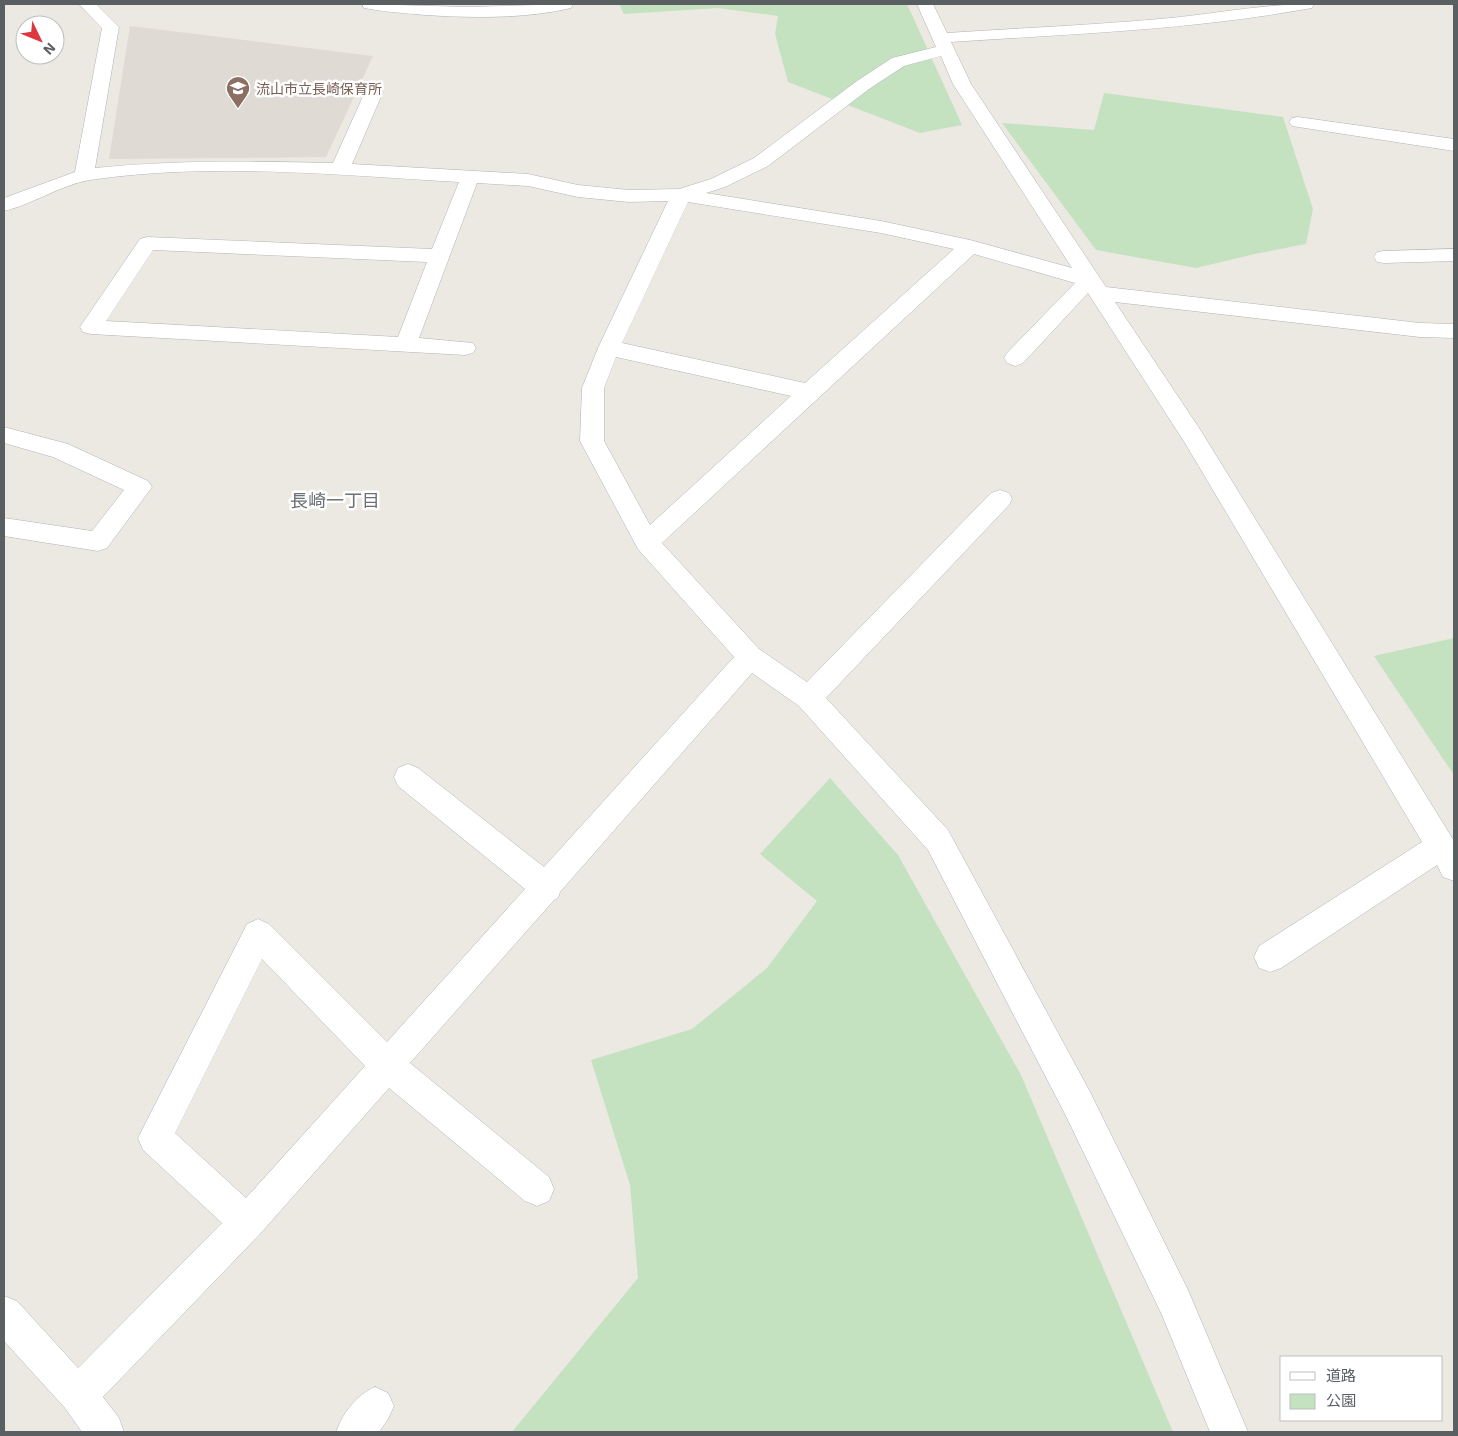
<svg xmlns="http://www.w3.org/2000/svg" width="1458" height="1436" viewBox="0 0 1458 1436" font-family="'Exo 2','Noto Sans JP',sans-serif">
  <rect width="100%" height="100%" fill="#ece9e2"/>
  <polygon fill="#dfdad3" points="130,26 373,56 326,157 109,159"/>
  <g fill="#c4e2c0">
    <polygon points="619,4 907,4 962,125 920,133 788,82 775,34 778,16 718,8 624,14"/>
    <polygon points="1104,93 1283,117 1313,209 1306,244 1255,254 1196,268 1096,250 1002,123 1094,130"/>
    <polygon points="1454,638 1454,775 1374,656"/>
    <polygon points="830,778 898,855 1021,1075 1173,1432 512,1432 638,1278 630,1185 591,1060 692,1029 767,968 817,901 760,854"/>
  </g>
  <g fill="none" stroke-linecap="round" stroke-linejoin="round">
    <g stroke="#afb3b7" stroke-width="1">
      <g id="minor">
        <path d="M79,4H96L119,27L95,168C175,160 253,161 333,163L365,92L368,88L374,87L380,88L383,92L352,164L528,174L578,185L629,190L679,189L711,179L754,158L857,81L892,58L936,47L917,4H933L947,33C1021,28 1096,25 1171,18C1219,13 1266,4 1314,4L1312,8L1306,9C1189,30 1070,34 951,42L971,84L1106,287L1420,323L1454,324V338L1420,337L1115,302L1201,431L1454,841V881L1443,877L1437,865L1281,968L1270,972L1259,968L1254,957L1259,946L1422,842L1185,443L1088,293L1023,363L1015,366L1007,363L1004,358L1007,353L1075,283L974,254L662,543L759,649L807,682L991,493L1000,490L1009,493L1012,499L1009,505L826,698L948,830L1089,1090L1188,1290L1248,1432H1210L1162,1315L1065,1114L928,850L799,706L752,673L560,892L558,898L554,900L410,1063L549,1177L554,1189L549,1201L537,1206L525,1201L389,1088L259,1235L103,1397L119,1418L124,1432H82L65,1408L4,1341V1296L17,1301L78,1368L222,1223L143,1150L138,1138L247,924L258,919L269,924L387,1042L525,889L398,786L394,777L398,768L408,764L418,768L544,867L734,657L638,549L580,441L582,388L598,348L668,201L629,202L578,197L528,186L477,183L419,338L473,343L476,348L473,353L465,355L91,334L83,332L80,327L140,239L147,237L432,249L459,182C337,175 211,162 90,180C63,184 31,205 4,211V198L75,172L102,28ZM941,56L953,84L1072,268L970,240L881,221L706,193L725,187L768,166L869,89L904,66ZM688,202L881,233L954,249L805,383L622,343ZM153,250L427,262L398,337L106,321ZM616,357L791,396L650,525L604,441V388ZM262,959L365,1066L246,1198L175,1133Z"/>
        <path d="M362,4L468,7L573,4L571,8C524,19 473,18 425,15C405,13 384,12 364,8Z"/>
        <polygon points="1298,117 1454,139 1454,151 1292,126 1289,122 1292,118"/>
        <polygon points="1454,249 1454,261 1384,263 1377,262 1374,257 1377,252 1384,251"/>
        <polygon points="4,427 68,444 148,481 152,487 107,548 98,551 4,536 4,518 92,531 124,490 53,457 4,443"/>
        <path d="M375,1387L388,1393L394,1406L388,1419L379,1432H336C343,1413 356,1395 375,1387Z"/>
      </g>
    </g>
    <use href="#minor" fill="#fff" fill-rule="evenodd"/>
  </g>
  <defs>
    <g id="school-pin" transform="scale(1.25)"><path d="M0 17L-7.5 6A9.5 9.5 0 1 1 7.5 6Z" fill="#8d6e63" stroke="#fff"/><path d="M0-5L7-2L0 1L-7-2ZM-4 1L0 2.5L4 1V4Q0 6-4 4Z" fill="#fff"/></g>
  </defs>
  <g fill-rule="evenodd">
    <use href="#school-pin" x="238" y="88"/>
  </g>
  <g text-anchor="middle" dominant-baseline="central" stroke-width="5" stroke-linejoin="round" paint-order="stroke">
    <g font-size="14" fill="#785e54" stroke="#fff" text-anchor="start">
      <text x="256" y="88">流山市立長崎保育所</text>
    </g>
    <g font-size="18" fill="#6b7174" stroke="#fff">
      <text x="335" y="500">長崎一丁目</text>
    </g>
  </g>
  <rect width="1458" height="1436" fill="none" stroke="#5a5f62" stroke-width="10"/>
  <rect x="1280" y="1356" width="162" height="65" fill="#ffffff" stroke="#bdbfc0"/>
  <rect x="1290" y="1372" width="25" height="8" fill="#ffffff" stroke="#bdbfc0"/>
  <text x="1326" y="1381" font-size="15" fill="#5a5f62">道路</text>
  <rect x="1290" y="1394" width="25" height="15" fill="#c4e2c0" stroke="#bdbfc0"/>
  <text x="1326" y="1406" font-size="15" fill="#5a5f62">公園</text>
  <g transform="translate(40 40) rotate(133)"><circle r="24" fill="#ffffff" stroke="#bdbfc0"/>
  <path d="M0-4L9 19L0 12L-9 19Z" fill="#dd3740"/>
  <text y="-8" font-size="14" font-weight="bold" text-anchor="middle" fill="#5a5f62">N</text>
  </g>
</svg>
